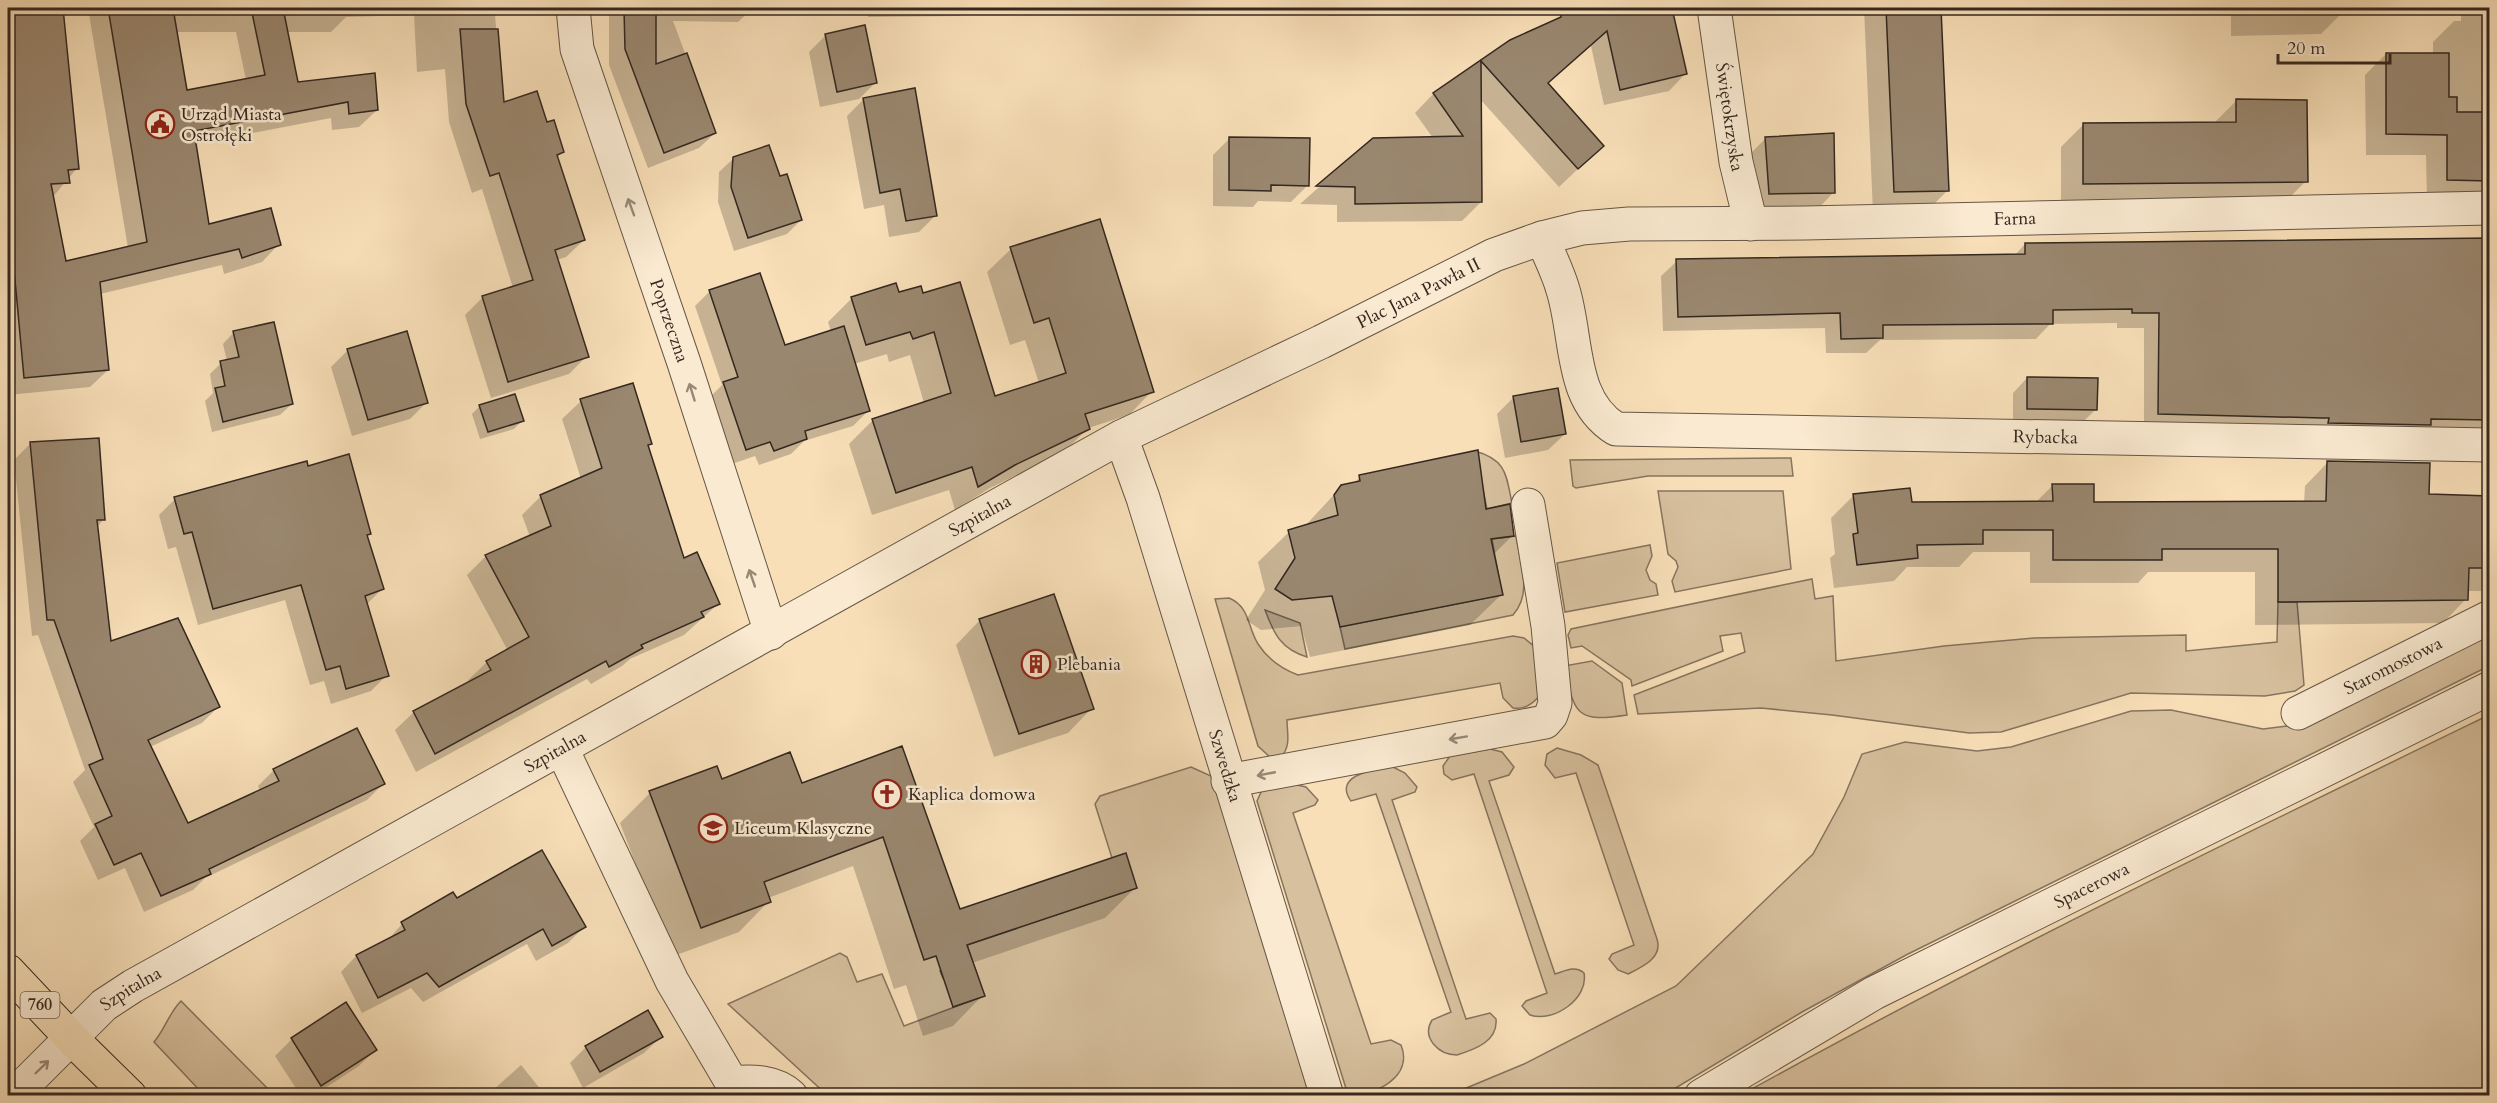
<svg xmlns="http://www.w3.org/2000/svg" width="2497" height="1103" viewBox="0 0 2497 1103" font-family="Cardo,serif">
  <rect width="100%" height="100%" fill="#f8dfb8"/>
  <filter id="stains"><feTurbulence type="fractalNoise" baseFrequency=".00333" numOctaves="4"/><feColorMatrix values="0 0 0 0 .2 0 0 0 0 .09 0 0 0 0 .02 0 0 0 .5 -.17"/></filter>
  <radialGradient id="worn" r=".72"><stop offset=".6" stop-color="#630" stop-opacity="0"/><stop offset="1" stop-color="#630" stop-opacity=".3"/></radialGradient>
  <g fill="#d7c09e" stroke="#86745f" stroke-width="1.5">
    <path d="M1475,451C1507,460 1506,475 1512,503L1487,509Z"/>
    <polygon points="1791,458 1793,476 1648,476 1576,488 1573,486 1570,460"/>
    <polygon points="1658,491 1783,491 1791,569 1675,592 1672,581 1678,567 1676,561 1668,554"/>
    <path d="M1516,536C1520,562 1533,593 1513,615L1345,649L1340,627L1502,595L1492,539Z"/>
    <polygon points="1650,545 1652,556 1646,570 1650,580 1656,584 1658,595 1565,612 1557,563"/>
    <polygon points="1812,579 1815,599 1833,596 1836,661 1944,646 2034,638 2186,635 2186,651 2277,642 2278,602 2297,602 2304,685 2295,691 2265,696 2131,693 2001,732 1969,733 1832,715 1761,708 1638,714 1634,695 1745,652 1741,633 1720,636 1723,651 1632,686 1631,680 1582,646 1571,648 1568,635 1571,629"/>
    <path d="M1229,598C1250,607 1247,626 1258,644C1267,658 1282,669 1298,675L1513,636L1524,638L1535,647L1541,694C1534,703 1525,710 1513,708L1503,698L1500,683L1287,720C1287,733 1291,745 1282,756L1271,758L1258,746L1215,599Z"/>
    <path d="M1265,610L1300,623L1307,657C1281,649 1274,634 1265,610Z"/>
    <polygon points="2489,627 2489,666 1906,955 1802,1012 1664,1095 1447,1096 1524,1064 1676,986 1813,854 1844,797 1862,754 1905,742 1977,751 2011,747 2131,711 2171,710 2263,729 2287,726 2352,697"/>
    <path d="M1592,661L1622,683L1627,715C1575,723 1575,714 1564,666Z"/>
    <path d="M2489,715V1095H1741C1986,959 2238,837 2489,715Z"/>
    <path d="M1557,748L1581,755L1598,765L1657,939C1663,958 1642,967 1628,974L1618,970L1609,959L1612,954L1634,945L1576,773L1555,778L1545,765L1547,754Z"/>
    <path d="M1490,749L1502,752L1514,767L1509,775L1489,781L1555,974C1565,971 1575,965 1584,973C1589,999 1553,1023 1530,1015L1522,1006L1526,1001L1547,993L1474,774L1452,780L1444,774L1443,766L1450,756Z"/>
    <path d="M1391,766L1405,773L1417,787L1415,792L1392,800L1466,1019L1490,1013L1496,1019C1498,1041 1476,1049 1457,1055C1439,1055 1421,1038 1432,1020L1451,1012L1376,794L1351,801C1332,775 1376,769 1391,766Z"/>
    <polygon points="1191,767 1211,776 1218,787 1315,1095 827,1095 728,1004 840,953 847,957 857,982 882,974 904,1026 984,996 975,968 943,978 940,971 972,960 967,945 1137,888 1112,858 1095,804 1100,796"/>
    <path d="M1293,784L1306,787L1318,800L1315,805L1293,813L1371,1044L1391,1040L1401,1045C1414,1077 1375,1096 1348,1095L1257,801L1262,790Z"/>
    <path d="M181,1001L274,1095H204L154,1042C165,1029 169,1013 181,1001Z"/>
  </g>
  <g fill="#0003" fill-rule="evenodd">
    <path d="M8,8H61L77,168L52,198L65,263L128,248L88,8H508L501,14H495L502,104L546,124L563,152L556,158L584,240L566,257L557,260L587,356L569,374L491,398L465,315L483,297L513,288L482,189L472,193L449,122L445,69L417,72L414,15L346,17L331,32H286L296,84L377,110L359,127L332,130L331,118L195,144L208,226L279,244L262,262L224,274L222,265L100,294L108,370L90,387L8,395ZM176,32H236L246,80L186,92Z"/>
    <polygon points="609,8 753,8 738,22 673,21 715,133 699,148 648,168 609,65"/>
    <polygon points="868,8 1187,8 1183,11 964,12 960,16 868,17"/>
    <polygon points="1327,8 1565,8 1560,12 1327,16"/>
    <polygon points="1864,8 1939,8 1947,191 1926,212 1873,213"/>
    <polygon points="2229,8 2342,8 2342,13 2321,34 2231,36 2231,9"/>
    <polygon points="2461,8 2490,8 2490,201 2427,201 2426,155 2366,155 2365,75 2386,54 2433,54 2433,42 2454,21 2461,21"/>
    <polygon points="1607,30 1685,74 1669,91 1604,105 1591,46"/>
    <polygon points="826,35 875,83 859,99 820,107 809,52"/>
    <polygon points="1510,42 1584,49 1547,84 1583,164 1559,187 1480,99 1481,202 1462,221 1337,222 1337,205 1300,204 1373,139 1433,138 1415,113 1433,94"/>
    <polygon points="864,99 936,215 919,232 889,237 884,205 864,209 847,116"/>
    <polygon points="2236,101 2306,181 2284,203 2061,205 2061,147 2083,125 2214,123"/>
    <polygon points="1230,138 1308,185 1291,202 1258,201 1253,207 1213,206 1213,155"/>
    <polygon points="1766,138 1834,192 1810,217 1745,218 1742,162"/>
    <polygon points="734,158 801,220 787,234 734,251 718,202 719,172"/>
    <polygon points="2490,239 2490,436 2144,428 2144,328 2117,328 2117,323 2050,324 2036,339 1880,340 1866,353 1826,353 1825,328 1663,331 1661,276 1677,261 2014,256 2025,244"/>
    <polygon points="1011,249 1152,391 1129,415 1088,428 1064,452 990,488 955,510 949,490 872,515 849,444 872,421 924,403 910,355 889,362 887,354 854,364 868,411 853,426 804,441 791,454 759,465 755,456 732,464 709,398 722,385 695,306 710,291 784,346 831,332 828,322 852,298 922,294 994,398 1039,383 1025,340 1010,345 987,272"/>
    <polygon points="234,332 292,404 280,415 212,432 205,401 213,393 210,374 221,363 227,361 223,344"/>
    <polygon points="348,350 426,403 410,419 352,436 331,367"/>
    <polygon points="2027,378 2096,409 2081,424 2013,423 2013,393"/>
    <polygon points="1514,397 1565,434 1548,450 1505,458 1497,414"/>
    <polygon points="581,401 651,444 647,447 683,560 718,604 684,635 630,659 622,666 591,684 587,679 416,772 395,730 414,712 470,683 468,680 487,662 508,651 467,575 486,556 530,537 522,515 541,496 581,479 562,419"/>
    <polygon points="480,406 522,421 514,429 480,439 472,414"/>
    <polygon points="30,444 104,519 97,527 110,643 218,707 202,723 150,747 187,825 260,791 258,786 274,770 383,784 367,800 205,878 193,890 144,912 125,868 98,880 80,841 94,827 73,782 85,770 38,635 32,636 14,460"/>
    <polygon points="2328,462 2427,496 2490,497 2490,591 2466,591 2466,599 2443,623 2255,625 2255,572 2148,572 2138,583 2030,583 2030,552 1973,552 1959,567 1907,567 1894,581 1834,588 1830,558 1835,554 1831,518 1854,495 1911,503 2036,502 2053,485 2093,504 2304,503 2305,486"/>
    <polygon points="307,468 369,534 366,537 382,589 366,605 387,675 371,691 331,704 324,681 310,685 285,600 198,625 176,547 168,549 159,515 175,499"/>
    <polygon points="1360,477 1485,511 1513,535 1493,555 1501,595 1470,625 1310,657 1301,626 1261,630 1246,620 1265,590 1258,562 1289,532 1304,527 1342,486 1353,484"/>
    <polygon points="980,620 1092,708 1068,733 994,757 956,645"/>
    <polygon points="901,748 959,911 1135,888 1105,918 972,963 983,995 953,1026 923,1036 906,985 894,989 853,866 768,898 769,901 739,932 671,957 620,823 650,793 721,781 801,785"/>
    <polygon points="456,900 584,927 568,943 536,961 527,944 423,1002 411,988 362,1013 341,972 356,956 387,941 402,924"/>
    <polygon points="661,1037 644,1053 583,1088 570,1063 586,1047"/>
    <polygon points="292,1039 375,1050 359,1066 313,1096 301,1096 275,1056"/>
    <polygon points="521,1065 546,1096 496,1096 492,1091"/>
  </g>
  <g fill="#9a876f" stroke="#342820" stroke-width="1.5">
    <polygon points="8,8 63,8 79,169 68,170 70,183 51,184 66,261 147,242 108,8 173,8 187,90 265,75 251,8 283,8 298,82 375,73 378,110 349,114 348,102 194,131 209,224 271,208 281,245 242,258 239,249 100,282 109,370 24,378 14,269 11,270 8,253"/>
    <polygon points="1561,8 1672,8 1687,74 1620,90 1607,31 1548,83 1604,146 1578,169 1481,61 1482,202 1355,204 1355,187 1316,186 1373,138 1463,136 1433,93 1510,40 1561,17"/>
    <polygon points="1886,8 1941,8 1949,191 1894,192"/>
    <polygon points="624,9 656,10 656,64 687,53 716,133 664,153 625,49"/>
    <polygon points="865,25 877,83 837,92 825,34"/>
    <polygon points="460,29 498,29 504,102 537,91 547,122 554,120 564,152 557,155 585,240 555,250 589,357 508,382 482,296 533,280 499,173 490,176 466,104"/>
    <polygon points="2386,53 2449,53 2449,97 2457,97 2457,112 2490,112 2490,181 2447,180 2447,135 2386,134"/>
    <polygon points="915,88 937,216 906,221 900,189 880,193 863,98"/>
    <polygon points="2236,99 2307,100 2308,182 2083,184 2083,123 2236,122"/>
    <polygon points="1834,133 1835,193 1769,194 1765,137"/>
    <polygon points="1229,137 1310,138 1309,186 1271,185 1271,191 1229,190"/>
    <polygon points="769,145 780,176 787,174 802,220 748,238 731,187 733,157"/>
    <polygon points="1100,219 1154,392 1085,414 1090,429 1015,465 978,487 972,467 896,493 872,419 951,393 934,332 913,339 910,332 866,345 851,297 896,283 899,292 921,286 923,293 960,282 995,396 1066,373 1049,318 1034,323 1010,247"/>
    <polygon points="2490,238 2490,420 2431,419 2431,425 2328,423 2329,418 2323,418 2158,414 2159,313 2132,313 2132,309 2053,310 2053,324 1883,325 1883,338 1841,339 1840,313 1678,317 1676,259 2025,254 2025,243"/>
    <polygon points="760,273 785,345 844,326 870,411 805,431 807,439 774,451 770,442 746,450 723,382 738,377 709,290"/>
    <polygon points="274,322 293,404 223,422 215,388 225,386 220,361 239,357 233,331"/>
    <polygon points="407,331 428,403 368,420 347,349"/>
    <polygon points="2027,377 2098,378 2097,410 2027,409"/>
    <polygon points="633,383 652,444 648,445 684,558 697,552 720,604 701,612 704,617 641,645 643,648 609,667 606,661 435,754 413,711 491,670 486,661 529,637 485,555 551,526 540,495 602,468 580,399"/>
    <polygon points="1558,388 1566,434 1521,442 1513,396"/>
    <polygon points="515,394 524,421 488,432 479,405"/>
    <polygon points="99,438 105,520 97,520 111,641 178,618 220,707 148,740 188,823 279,781 273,769 357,728 385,784 209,869 211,874 161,896 141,853 114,865 95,824 112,816 89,765 103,759 54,620 47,620 30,442"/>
    <polygon points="1478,450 1486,509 1510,504 1514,536 1491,539 1503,595 1340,627 1332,596 1292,600 1275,589 1295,558 1288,530 1338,515 1334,495 1341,485 1360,481 1359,475"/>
    <polygon points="349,454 371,534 367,535 384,589 365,596 389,676 346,689 340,666 326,670 301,585 213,609 192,532 184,534 174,497 307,461 308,466"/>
    <polygon points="2327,461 2430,463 2429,494 2490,496 2490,568 2469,568 2468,600 2278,602 2278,549 2162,549 2162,560 2053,560 2053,530 1983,530 1983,544 1917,545 1918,558 1857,565 1853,534 1858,533 1853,494 1910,488 1912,502 2053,501 2052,484 2094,484 2094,502 2326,501"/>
    <polygon points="1054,594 1094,709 1019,734 979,619"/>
    <polygon points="902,746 960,909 1126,853 1137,888 967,945 985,996 953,1007 936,956 924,960 883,837 764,882 771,902 701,928 649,791 717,766 722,779 790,752 802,783"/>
    <polygon points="542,850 586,927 552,946 543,929 439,987 427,973 378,998 356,955 405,930 401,922 453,892 457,898"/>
    <polygon points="346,1002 377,1050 321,1086 291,1038"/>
    <polygon points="648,1010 663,1037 600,1072 585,1046"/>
  </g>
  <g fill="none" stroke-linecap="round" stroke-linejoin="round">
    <g stroke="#655646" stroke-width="35">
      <g id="minor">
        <path id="s1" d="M573,8L577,49L684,363L771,633"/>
        <path id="s2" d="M1714,8L1736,162L1751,224"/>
        <path id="s3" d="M1542,238C1549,255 1558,272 1563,290C1578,338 1569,400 1616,429L2490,445"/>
        <path id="s4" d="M1121,437L1143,498L1327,1096"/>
        <path id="s5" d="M2298,713L2490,617"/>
        <path d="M562,749L672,981L732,1083C752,1081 775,1081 791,1096"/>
        <polyline points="1228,781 1545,722 1551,715 1555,703 1548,626 1528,505"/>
        <path id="s6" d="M13,1096L104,1005L133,986L1121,437L1321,342L1494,255L1542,238L1582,228L1629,224L1805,223L2490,208"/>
        <path id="s7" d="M1701,1096L1874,993L2490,688"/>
      </g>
    </g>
    <g stroke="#342820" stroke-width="35">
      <polyline id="major" points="8,971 72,1039 130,1096"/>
    </g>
    <use href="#minor" stroke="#faead1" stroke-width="33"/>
    <use href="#major" stroke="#f8dfb8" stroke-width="33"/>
  </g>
  <defs><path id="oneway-shaft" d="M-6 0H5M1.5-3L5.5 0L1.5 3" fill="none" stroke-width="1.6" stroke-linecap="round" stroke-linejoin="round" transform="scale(1.5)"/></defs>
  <g stroke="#978978">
    <use href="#oneway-shaft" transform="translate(631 207) rotate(-110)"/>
    <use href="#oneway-shaft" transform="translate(692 392) rotate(-107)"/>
    <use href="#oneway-shaft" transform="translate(752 578) rotate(-109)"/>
    <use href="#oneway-shaft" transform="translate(1458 738) rotate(170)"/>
    <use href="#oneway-shaft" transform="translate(1266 774) rotate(169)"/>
    <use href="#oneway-shaft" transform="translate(42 1067) rotate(-44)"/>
  </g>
  <defs>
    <g id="civic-ring" transform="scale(1.5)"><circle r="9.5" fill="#faead1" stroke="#8f2418" stroke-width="1.5"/><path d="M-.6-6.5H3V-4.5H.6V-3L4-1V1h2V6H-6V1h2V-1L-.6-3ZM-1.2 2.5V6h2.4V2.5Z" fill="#8f2418"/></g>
    <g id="building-ring" transform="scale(1.5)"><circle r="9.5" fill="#faead1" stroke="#8f2418" stroke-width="1.5"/><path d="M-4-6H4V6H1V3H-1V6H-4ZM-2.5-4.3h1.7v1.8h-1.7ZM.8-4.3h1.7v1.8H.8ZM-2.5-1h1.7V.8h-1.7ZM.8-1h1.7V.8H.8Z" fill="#8f2418"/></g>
    <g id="church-ring" transform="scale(1.5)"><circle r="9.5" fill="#faead1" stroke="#8f2418" stroke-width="1.5"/><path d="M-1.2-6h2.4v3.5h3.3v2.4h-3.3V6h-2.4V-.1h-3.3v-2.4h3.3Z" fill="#8f2418"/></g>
    <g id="school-ring" transform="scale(1.5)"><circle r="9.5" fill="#faead1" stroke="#8f2418" stroke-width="1.5"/><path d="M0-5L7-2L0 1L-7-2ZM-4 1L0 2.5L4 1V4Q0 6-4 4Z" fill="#8f2418"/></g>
  </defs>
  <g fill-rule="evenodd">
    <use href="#civic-ring" x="160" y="124"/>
    <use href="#building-ring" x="1036" y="664"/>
    <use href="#church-ring" x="887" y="794"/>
    <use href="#school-ring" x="713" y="828"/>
  </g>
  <g text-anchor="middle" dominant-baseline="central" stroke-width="5" stroke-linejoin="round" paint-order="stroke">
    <rect fill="#faead1" stroke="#6f6255" stroke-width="1.5" x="20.5" y="992" width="39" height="26" rx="4.5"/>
    <g font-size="16" font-weight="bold" fill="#342820">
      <text x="40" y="1005">760</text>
    </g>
    <g font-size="18" fill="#342820" stroke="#faead1" text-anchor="start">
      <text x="181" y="114">Urząd Miasta<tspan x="181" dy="21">Ostrołęki</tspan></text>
      <text x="1057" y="664">Plebania</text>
      <text x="908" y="794">Kaplica domowa</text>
      <text x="734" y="828">Liceum Klasyczne</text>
    </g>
    <g font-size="18" fill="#342820" stroke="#faead1">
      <text stroke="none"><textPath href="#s2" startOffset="110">Świętokrzyska</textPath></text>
      <text stroke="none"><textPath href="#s6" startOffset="2234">Farna</textPath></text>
      <text stroke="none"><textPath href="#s6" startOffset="1624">Plac Jana Pawła II</textPath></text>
      <text stroke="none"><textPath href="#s1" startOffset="328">Poprzeczna</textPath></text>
      <text stroke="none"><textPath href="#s3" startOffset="639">Rybacka</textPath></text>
      <text stroke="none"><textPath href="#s6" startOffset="1132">Szpitalna</textPath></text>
      <text stroke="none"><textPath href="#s5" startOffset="106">Staromostowa</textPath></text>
      <text stroke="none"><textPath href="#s6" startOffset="646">Szpitalna</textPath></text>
      <text stroke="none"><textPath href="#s4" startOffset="345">Szwedzka</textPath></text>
      <text stroke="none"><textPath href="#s7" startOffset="444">Spacerowa</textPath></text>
      <text stroke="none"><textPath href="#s6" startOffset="160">Szpitalna</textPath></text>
    </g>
  </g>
  <rect width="2497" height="1103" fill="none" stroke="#f8dfb8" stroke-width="30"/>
  <rect x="9" y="9" width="2479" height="1085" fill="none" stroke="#342820" stroke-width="3"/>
  <rect x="15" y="15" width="2467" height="1073" fill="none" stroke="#342820" stroke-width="1.5"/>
  <path d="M2278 54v9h112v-9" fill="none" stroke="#342820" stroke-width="3"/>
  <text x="2287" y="54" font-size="18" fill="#342820" stroke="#faead1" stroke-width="4.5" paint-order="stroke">20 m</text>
  <rect width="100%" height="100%" filter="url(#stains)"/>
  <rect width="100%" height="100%" fill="url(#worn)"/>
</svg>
